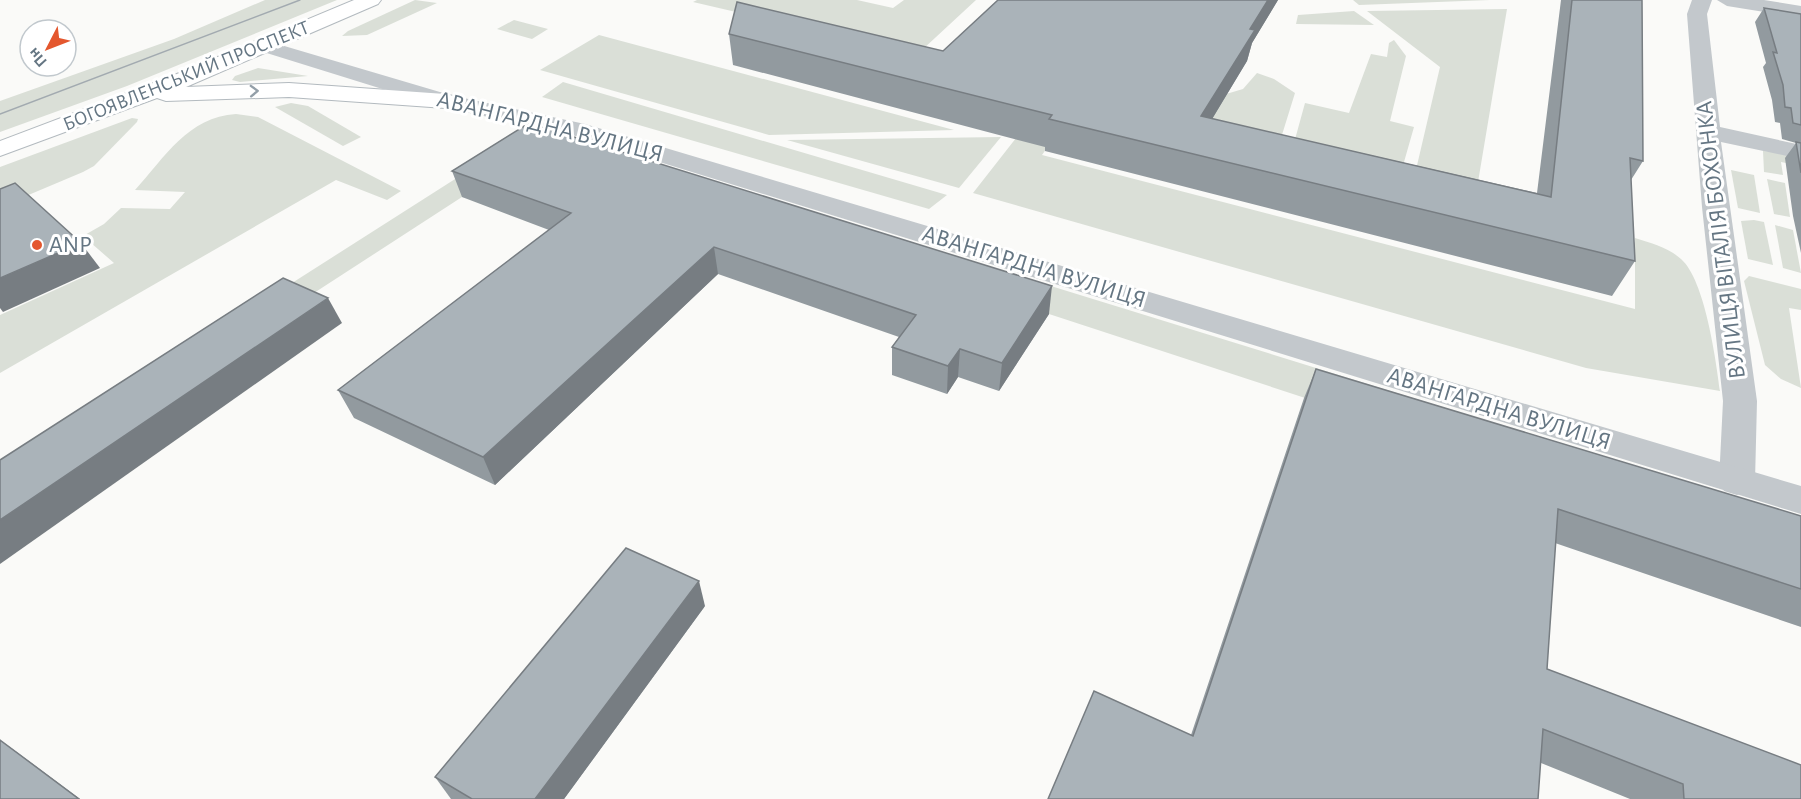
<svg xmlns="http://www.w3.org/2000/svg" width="1801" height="799" viewBox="0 0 1801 799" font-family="'Alegreya Sans',sans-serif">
  <rect width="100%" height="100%" fill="#fafaf8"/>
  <g fill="#dadfd7">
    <polygon points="265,0 337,0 127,86 0,132 0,101 174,39"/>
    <polygon points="415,0 437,3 367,35 342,36 348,31"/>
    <polygon points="697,0 857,0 893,8 904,0 976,0 922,50 890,48 693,2"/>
    <polygon points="1353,0 1490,0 1359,5"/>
    <polygon points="1507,9 1477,188 1415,174 1440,67 1367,11"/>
    <polygon points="1354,11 1374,25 1296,24 1298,15"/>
    <polygon points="514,20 548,29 532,39 497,29"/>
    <polygon points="599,35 954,130 769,135 540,70"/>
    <polygon points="1394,40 1406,56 1390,121 1414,127 1402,169 1294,143 1305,103 1349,113 1371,54 1387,57 1389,43"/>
    <polygon points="258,68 308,76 240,82 232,80 235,76"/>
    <polygon points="1257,73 1274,79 1295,93 1281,138 1162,113 1243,89"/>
    <polygon points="563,82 947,195 929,209 542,97"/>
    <path d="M1049,96L1069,116L1042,155L1635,309V238C1651,243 1669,248 1681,259C1705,280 1716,360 1720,391L1586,368L973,193Z"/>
    <polygon points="291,103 308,106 361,137 343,146 275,107"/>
    <path d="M236,114L258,117L401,191L387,200L336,180L0,373V315L114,263L83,236L104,224L121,208L170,209L185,192L135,190C165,157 188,117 236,114Z"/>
    <polygon points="132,118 138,119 137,122 94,166 83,172 0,207 0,167"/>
    <polygon points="529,132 566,136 1801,518 1801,552 1406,431 1049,314 462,197 297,304 0,469"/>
    <polygon points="1001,137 959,188 787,140"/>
    <polygon points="1763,151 1784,153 1801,166 1781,162 1783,175 1764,172"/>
    <polygon points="1731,170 1754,175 1760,213 1738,208"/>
    <polygon points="1767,179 1785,183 1790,217 1774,214"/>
    <polygon points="1754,220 1764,222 1773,265 1748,259 1741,221"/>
    <polygon points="1775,225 1793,230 1801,273 1783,268"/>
    <polygon points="1749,276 1801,289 1801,310 1789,308 1801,388 1781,379 1765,365 1744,281"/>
  </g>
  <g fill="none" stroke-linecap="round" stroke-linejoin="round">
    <g stroke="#b3babf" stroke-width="2">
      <polygon id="secondary" points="354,0 381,0 378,4 186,87 289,83 445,94 453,96 457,101 453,106 445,108 289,97 166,101 157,98 0,156 0,141 172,76"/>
    </g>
    <g fill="#c3c8cc" fill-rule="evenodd">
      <polygon points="1692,0 1712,0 1707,14 1720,127 1801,145 1801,159 1721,142 1757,401 1755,481 1750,491 1737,495 1724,491 1719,481 1723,401 1702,207 1687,14"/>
      <polygon points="1717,0 1764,0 1801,6 1801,18 1727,6"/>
    </g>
    <polygon fill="#c3c8cc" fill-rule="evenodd" points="264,40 450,95 585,124 1801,486 1801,514 572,135 437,106 257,50 253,46 257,42"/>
    <use href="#secondary" fill="#fff" fill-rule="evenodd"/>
    <polyline stroke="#a2aab0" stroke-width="1.5" points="0,114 300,0"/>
  </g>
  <g fill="#929a9f">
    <polygon points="998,0 1278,0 1252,43 1247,61 1212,119 1537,193 1561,0 1642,0 1643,161 1631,180 1635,261 1612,296 1045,151 1045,147 733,65 729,34 943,51"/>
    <polygon points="1764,8 1801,14 1801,253 1793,216 1785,158 1796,143 1782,139 1780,123 1775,122 1772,100 1763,67 1766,63 1755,22"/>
    <polygon points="452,171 1049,314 999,391 958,377 947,394 892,375 892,347 899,337 718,274 495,485 354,418 338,390 549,230 462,197"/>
    <polygon points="1316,369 1801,516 1801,627 1555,543 1547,669 1801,799 1630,799 1541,763 1048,799 1191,735 1304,398"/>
    <polygon points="705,606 564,799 451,799 435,777"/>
  </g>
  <g fill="#777d82">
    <polygon points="1268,0 1278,0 1252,43 1247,61 1194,149 1201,116 1250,29"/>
    <polygon points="81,243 100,268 3,312 0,308 0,278"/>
    <polygon points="714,247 718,274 495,485 483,457"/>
    <polygon points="1052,286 1049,314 999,391 1002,363"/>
    <polygon points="328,298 342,323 0,564 0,520"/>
    <polygon points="960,349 958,377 947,394 948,366"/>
    <polygon points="699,581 705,606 564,799 535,799"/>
    <polygon points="0,740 18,753 80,799 79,799"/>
  </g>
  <g fill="#aab3b9" stroke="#777d82" stroke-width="1.5">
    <polygon points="998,0 1268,0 1250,29 1255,30 1201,116 1551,197 1572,0 1642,0 1643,161 1630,158 1635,261 1049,119 1052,115 729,34 737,2 943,51"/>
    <polygon points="1764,8 1801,14 1801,125 1793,123 1791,108 1785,107 1783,85 1773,52 1777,53"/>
    <polygon points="529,123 1052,286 1002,363 960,349 948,366 892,347 916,315 714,247 483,457 338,390 571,213 452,171"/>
    <polygon points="1796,142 1801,143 1801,173"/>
    <polygon points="15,183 81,243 0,278 0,189"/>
    <polygon points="283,278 328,298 0,520 0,460"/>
    <polygon points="1316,369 1801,516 1801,589 1558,509 1547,669 1801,765 1801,799 1684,799 1683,784 1543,729 1538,799 1048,799 1094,691 1193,736"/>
    <polygon points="626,548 699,581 535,799 472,799 435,777"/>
    <polygon points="0,740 79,799 0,799"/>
  </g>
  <defs><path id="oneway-chevron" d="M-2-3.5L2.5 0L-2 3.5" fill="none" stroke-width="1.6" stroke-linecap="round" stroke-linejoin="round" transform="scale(1.5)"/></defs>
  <use stroke="#939fa8" href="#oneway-chevron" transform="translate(254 91) rotate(-2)"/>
  <circle fill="#e4572e" stroke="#fff" stroke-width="2" cx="37" cy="245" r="6"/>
  <g text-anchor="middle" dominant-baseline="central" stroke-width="6" stroke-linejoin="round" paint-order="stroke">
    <g font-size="20" fill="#657683" stroke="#fff">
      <text transform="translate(186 76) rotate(-22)">БОГОЯВЛЕНСЬКИЙ ПРОСПЕКТ</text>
    </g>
    <g font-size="24" fill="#657683" stroke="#fff">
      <text transform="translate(550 127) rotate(14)">АВАНГАРДНА ВУЛИЦЯ</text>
      <text transform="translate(1721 240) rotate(-97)">ВУЛИЦЯ ВІТАЛІЯ БОХОНКА</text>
      <text transform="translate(1034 267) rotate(17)">АВАНГАРДНА ВУЛИЦЯ</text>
      <text transform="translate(1499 409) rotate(17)">АВАНГАРДНА ВУЛИЦЯ</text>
    </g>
    <g font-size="24" fill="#657683" stroke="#fff" text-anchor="start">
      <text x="49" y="245">ANP</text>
    </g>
  </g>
  <g transform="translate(48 48) rotate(228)"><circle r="28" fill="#ffffff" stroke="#c1c8cd" stroke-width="1.5"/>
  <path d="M0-4.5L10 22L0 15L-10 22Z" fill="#e4572e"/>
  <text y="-9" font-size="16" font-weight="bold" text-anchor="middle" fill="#657683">Пн</text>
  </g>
</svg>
